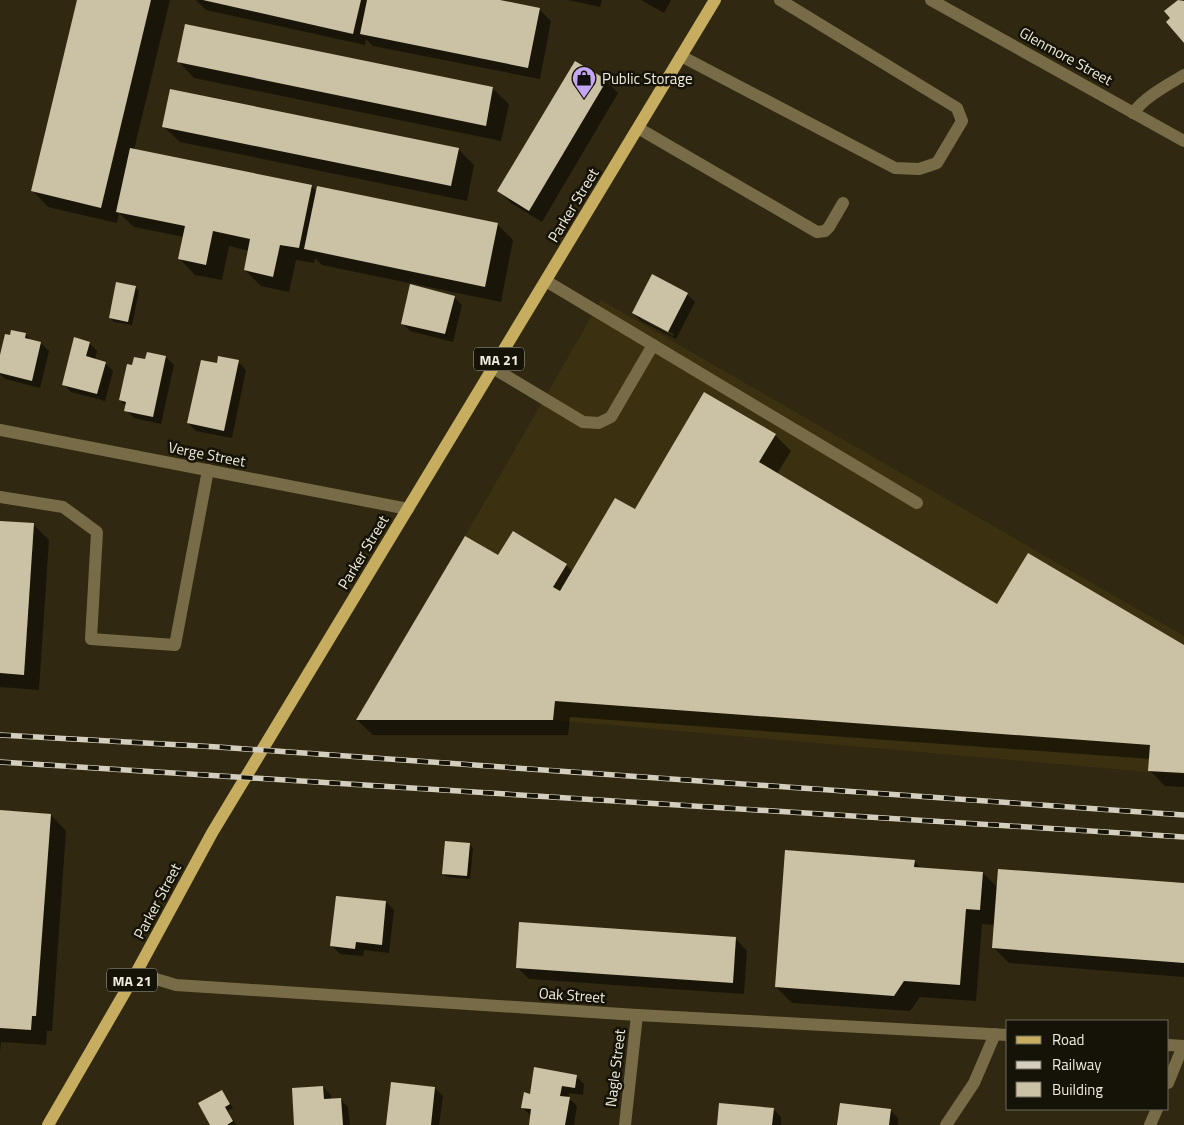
<svg xmlns="http://www.w3.org/2000/svg" width="1184" height="1125" viewBox="0 0 1184 1125" font-family="'Titillium Web',sans-serif">
  <rect width="100%" height="100%" fill="#302810"/>
  <polygon fill="#3b3110" points="601,300 1184,636 1184,775 553,720 356,720 465,536"/>
  <g fill="#0007" fill-rule="evenodd">
    <polygon points="78,0 170,0 134,150 311,186 317,192 497,224 513,240 501,302 322,265 315,258 314,263 296,260 289,292 261,286 245,270 249,251 229,246 222,280 195,275 180,259 184,237 134,227 119,213 117,223 48,207 33,191"/>
    <polygon points="196,0 493,0 539,9 551,21 540,79 373,46 366,39 365,45 206,10"/>
    <polygon points="568,0 602,0 600,7"/>
    <polygon points="641,0 671,0 664,13"/>
    <polygon points="179,62 493,89 509,104 501,141 194,78"/>
    <polygon points="606,81 618,93 542,222 511,203 499,191"/>
    <polygon points="164,127 458,149 474,165 467,201 180,142"/>
    <polygon points="135,287 139,291 132,325 114,322 110,318"/>
    <path d="M687,294L695,302L676,339L641,321L633,313ZM641,317L674,334L673,336L641,319Z"/>
    <polygon points="454,297 462,305 453,342 410,331 402,323"/>
    <polygon points="25,334 32,341 41,343 49,351 40,388 5,379 0,374 0,360"/>
    <polygon points="89,343 97,351 95,360 105,363 113,371 105,401 71,392 63,384"/>
    <polygon points="148,353 166,357 174,365 161,424 134,418 126,410 126,406 120,400 146,361"/>
    <polygon points="238,362 246,370 232,438 196,431 188,423 218,365"/>
    <polygon points="775,435 791,451 777,474 998,606 1184,647 1184,787 1165,786 1149,770 1150,759 570,717 568,735 373,735 357,720 499,557 566,565 573,572"/>
    <polygon points="0,522 33,524 49,540 39,690 0,687"/>
    <polygon points="0,812 51,815 66,831 52,1031 47,1031 46,1045 1,1042 0,1052"/>
    <polygon points="469,844 473,848 470,879 447,877 443,873"/>
    <polygon points="914,861 922,869 983,873 998,888 1184,884 1184,977 1009,963 993,947 995,925 982,924 976,1001 920,997 910,1011 792,1003 776,987"/>
    <polygon points="386,902 394,910 389,953 364,950 363,956 340,954 332,946"/>
    <polygon points="735,938 747,951 744,994 529,979 517,967"/>
    <polygon points="576,1076 584,1084 583,1095 569,1093 569,1098 577,1106 574,1125 530,1125 530,1115 522,1107"/>
    <polygon points="323,1087 331,1095 331,1100 340,1099 348,1107 350,1125 296,1125"/>
    <polygon points="435,1088 443,1096 439,1125 387,1125"/>
    <polygon points="222,1091 233,1108 228,1111 236,1125 211,1125"/>
    <polygon points="773,1109 781,1117 781,1125 718,1125"/>
    <polygon points="890,1110 898,1118 898,1125 838,1125"/>
  </g>
  <g fill="#cbc1a4">
    <polygon points="77,0 151,0 101,208 31,191"/>
    <polygon points="203,0 361,0 353,34"/>
    <polygon points="367,0 500,0 540,8 528,68 360,34"/>
    <polygon points="1178,0 1184,1 1184,43 1166,22 1170,18 1164,11"/>
    <polygon points="185,24 493,87 486,126 177,62"/>
    <polygon points="575,61 607,80 529,211 497,191"/>
    <polygon points="170,89 459,148 451,186 162,127"/>
    <polygon points="130,148 312,185 299,248 280,245 273,277 244,270 250,239 213,231 206,265 178,259 185,226 116,212"/>
    <polygon points="317,186 498,223 485,287 304,249"/>
    <polygon points="652,274 688,293 668,332 632,313"/>
    <polygon points="116,282 136,286 128,322 109,318"/>
    <polygon points="410,284 455,296 445,334 401,324"/>
    <polygon points="11,330 26,333 25,338 41,342 32,381 0,373 0,355 5,334 10,335"/>
    <polygon points="74,337 90,342 86,356 106,362 97,394 62,385"/>
    <polygon points="147,352 166,356 153,417 124,411 126,402 119,400 127,364 132,365 134,357 145,359"/>
    <polygon points="218,356 239,360 224,431 187,423 201,360 217,363"/>
    <polygon points="704,392 776,434 759,462 997,604 1028,553 1184,645 1184,773 1148,771 1150,745 555,701 553,720 356,720 465,536 498,555 513,531 567,564 553,587 560,591 615,498 635,509"/>
    <polygon points="0,521 34,523 24,675 0,673"/>
    <polygon points="0,810 51,814 36,1016 32,1016 31,1030 0,1028"/>
    <polygon points="445,841 470,843 467,876 442,874"/>
    <polygon points="785,850 915,860 914,867 983,872 980,910 966,909 960,985 904,981 894,996 775,987"/>
    <polygon points="998,869 1184,883 1184,963 992,948"/>
    <polygon points="336,896 386,901 382,945 356,942 355,949 330,946"/>
    <polygon points="519,922 736,937 733,983 516,968"/>
    <polygon points="534,1067 577,1075 575,1088 562,1086 560,1096 570,1097 565,1125 529,1125 531,1109 521,1108 524,1092 530,1094"/>
    <polygon points="391,1082 435,1087 431,1125 386,1125"/>
    <polygon points="323,1086 324,1099 341,1098 343,1125 294,1125 292,1088"/>
    <polygon points="222,1090 230,1104 225,1107 233,1121 227,1125 210,1125 198,1103"/>
    <polygon points="719,1103 774,1108 772,1125 717,1125"/>
    <polygon points="840,1103 891,1109 889,1125 837,1125"/>
  </g>
  <g fill="none" stroke-linecap="round" stroke-linejoin="round">
    <g stroke="#786b47" stroke-width="12">
      <polyline points="681,56 895,168 919,169 937,163 962,121 957,108 780,0"/>
      <path d="M1133,113C1146,96 1166,86 1184,75"/>
      <polyline points="638,128 817,232 825,231 829,227 843,203"/>
      <polyline points="546,281 917,503"/>
      <polyline points="493,368 583,422 599,423 611,417 653,345"/>
      <polyline points="0,497 63,507 97,532 91,639 175,645 208,470"/>
      <polyline points="1168,1083 1183,1046"/>
      <polyline points="946,1125 974,1083 995,1034"/>
      <polyline points="1150,1125 1157,1109"/>
    </g>
    <g stroke="#786b47" stroke-width="12">
      <polyline points="931,0 1184,141"/>
      <polyline points="0,430 408,509"/>
      <polyline points="625,1125 637,1015"/>
    </g>
    <g stroke="#786b47" stroke-width="12">
      <polyline points="136,973 176,985 637,1015 1008,1035"/>
      <polyline points="1168,1045 1184,1046"/>
    </g>
    <polyline stroke="#c7ad5f" stroke-width="12" points="48,1125 136,973 212,833 715,0"/>
    <g stroke="#d3cebe" stroke-width="5.5">
      <g id="rail">
        <polyline points="0,735 218,747 1184,815"/>
        <polyline points="0,762 1184,837"/>
      </g>
    </g>
    <use href="#rail" stroke="#151207" stroke-width="4" stroke-dasharray="11" stroke-linecap="butt"/>
  </g>
  <defs>
    <g id="shop-pin" transform="scale(1.25)"><path d="M0 17L-7.5 6A9.5 9.5 0 1 1 7.5 6Z" fill="#c3a7f2" stroke="#151207"/><path d="M-5-2.5h2.3a2.7 3.5 0 0 1 5.4 0H5L5.5 6h-11ZM-1.5-2.5h3a1.5 2.3 0 0 0-3 0Z" fill="#111"/></g>
  </defs>
  <g fill-rule="evenodd">
    <use href="#shop-pin" x="584" y="78"/>
  </g>
  <g text-anchor="middle" dominant-baseline="central" stroke-width="5" stroke-linejoin="round" paint-order="stroke">
    <g fill="#151207" stroke="#afab9e" stroke-width="1">
      <rect x="474" y="347.5" width="50" height="23" rx="4"/>
      <rect x="107" y="968.5" width="50" height="23" rx="4"/>
    </g>
    <g font-size="14" font-weight="bold" fill="#f1ecde">
      <text x="499" y="359">MA 21</text>
      <text x="132" y="980">MA 21</text>
    </g>
    <g font-size="15" fill="#f1ecde" stroke="#151207">
      <text transform="translate(1066 56) rotate(29)">Glenmore Street</text>
      <text transform="translate(573 205) rotate(-59)">Parker Street</text>
      <text transform="translate(207 454) rotate(11)">Verge Street</text>
      <text transform="translate(363 552) rotate(-59)">Parker Street</text>
      <text transform="translate(157 901) rotate(-62)">Parker Street</text>
      <text transform="translate(572 995) rotate(4)">Oak Street</text>
      <text transform="translate(615 1068) rotate(-83)">Nagle Street</text>
    </g>
    <g font-size="15" fill="#f1ecde" stroke="#151207" text-anchor="start">
      <text x="602" y="78">Public Storage</text>
    </g>
  </g>
  <rect x="1006" y="1020" width="162" height="90" fill="#151207" stroke="#6d695d"/>
  <rect x="1016" y="1036" width="25" height="8" fill="#c7ad5f" stroke="#6d695d"/>
  <text x="1052" y="1045" font-size="15" fill="#f1ecde">Road</text>
  <rect x="1016" y="1061" width="25" height="8" fill="#d3cebe" stroke="#6d695d"/>
  <text x="1052" y="1070" font-size="15" fill="#f1ecde">Railway</text>
  <rect x="1016" y="1082" width="25" height="15" fill="#cbc1a4" stroke="#6d695d"/>
  <text x="1052" y="1095" font-size="15" fill="#f1ecde">Building</text>
</svg>
